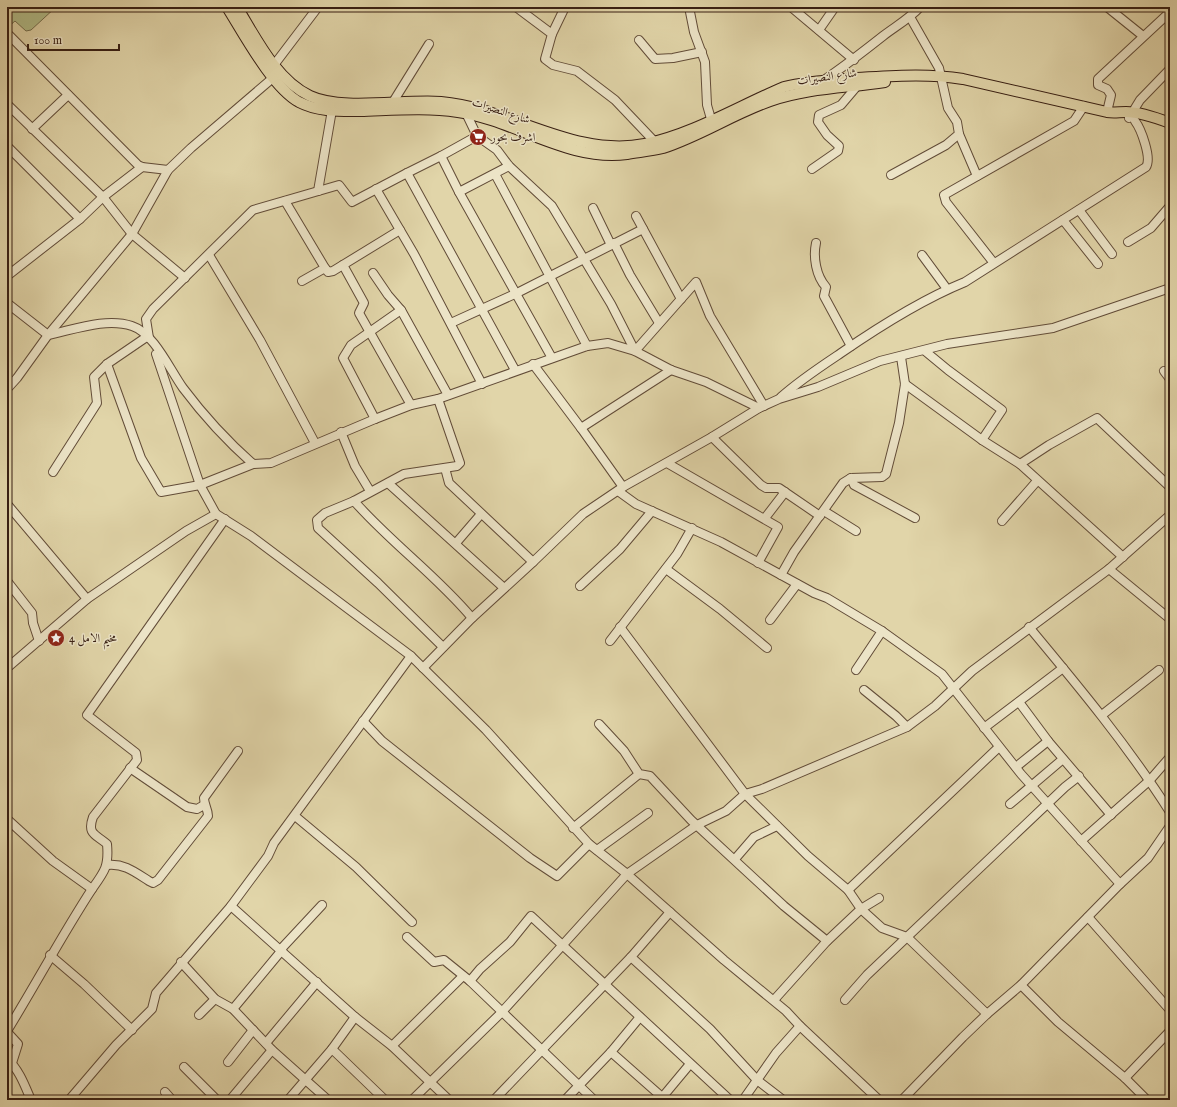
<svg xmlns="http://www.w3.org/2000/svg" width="1177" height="1107" viewBox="0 0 1177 1107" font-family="'IM FELL English',Amiri,serif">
  <rect width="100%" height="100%" fill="#e1d5a9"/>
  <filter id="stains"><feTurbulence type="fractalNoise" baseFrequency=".005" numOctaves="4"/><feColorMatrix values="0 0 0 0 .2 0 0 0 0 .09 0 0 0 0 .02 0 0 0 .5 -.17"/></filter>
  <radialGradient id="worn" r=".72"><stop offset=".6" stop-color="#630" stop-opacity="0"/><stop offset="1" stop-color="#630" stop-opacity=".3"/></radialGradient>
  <polygon fill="#b2bd89" stroke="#756e4e" points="7,7 56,7 31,30 26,31 15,21 7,28"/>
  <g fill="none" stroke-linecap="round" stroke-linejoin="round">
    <g stroke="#624c38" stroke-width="10">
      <g id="minor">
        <polyline points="516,7 552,34 545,59 553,65 577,71 615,100 654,141"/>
        <polyline points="689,7 694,32 705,62 707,105 711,119"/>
        <polyline points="791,7 854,60"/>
        <polyline points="1107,7 1143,36"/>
        <polyline points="819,30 835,7"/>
        <polyline points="552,34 565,7"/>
        <polyline points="7,36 9,35 138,165 142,167 168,170"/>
        <polyline points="639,40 655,59 673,58 702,52"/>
        <polyline points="274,65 318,7"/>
        <path d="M824,80C845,66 864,51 883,36C896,26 909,19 920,7"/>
        <polyline points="393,102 429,44"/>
        <polyline points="7,104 103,197 132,234 185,278"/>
        <polyline points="1107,112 1111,95 1107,89 1098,85 1098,79 1170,12"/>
        <polyline points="466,113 477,136 497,150 509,166 552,206 611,304 635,351 696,282 710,316 764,406"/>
        <polyline points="1129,118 1140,100 1170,69"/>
        <polyline points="32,129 68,95"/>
        <polyline points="959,134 977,176"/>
        <polyline points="477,136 441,156 459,192 552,358"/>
        <polyline points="7,146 80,219"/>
        <polyline points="812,169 838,151 839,146 827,135 818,122 819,115 841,105 858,85"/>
        <polyline points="407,173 441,156"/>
        <polyline points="495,174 587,346"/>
        <polyline points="891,175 946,145 959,134 957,122 948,108 939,68 910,17"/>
        <polyline points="376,189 414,254 482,384"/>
        <polyline points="318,191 332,110"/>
        <polyline points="459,192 509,166"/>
        <polyline points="285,201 325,268 302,281"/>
        <polyline points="593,208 611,245"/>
        <polyline points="1079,210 1112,254"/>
        <polyline points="636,216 681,299"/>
        <polyline points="1063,220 1098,264"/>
        <polyline points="1128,242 1151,228 1170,206"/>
        <polyline points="614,243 630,275 659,323"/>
        <path d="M816,243C813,257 816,276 826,287L824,296L851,346"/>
        <polyline points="209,255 260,340 315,443"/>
        <polyline points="922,255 947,289"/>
        <polyline points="993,262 946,202 944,195 1074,121 1084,106"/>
        <polyline points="343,265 364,303 359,313 411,405"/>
        <polyline points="325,268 328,272 333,271 400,230"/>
        <polyline points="373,273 388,295 401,310 448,395"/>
        <polyline points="7,276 80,219 103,197 142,167"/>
        <path d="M7,303L48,335C73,330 106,317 132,326C154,333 170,370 183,388C204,416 227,441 253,464L271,463L375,419L411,405L438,399L587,346L608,343L635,351L671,370L706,382L759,408"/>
        <polyline points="451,323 517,293 643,229"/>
        <polyline points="149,338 146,319 153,309 253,210 339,185 352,202 407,173 515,370"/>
        <polyline points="925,351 948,370 1002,410 982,440"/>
        <polyline points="156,354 200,485 216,514"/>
        <polyline points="107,364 141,458 161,492 200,485 253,464"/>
        <polyline points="533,364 581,428 623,487"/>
        <polyline points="1164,371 1170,379"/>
        <polyline points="905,384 982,440 1020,464 1123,557"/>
        <polyline points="7,389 17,378 48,335 132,234 168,170 191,148 274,77"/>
        <path d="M781,397C800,380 820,367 841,353C880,326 921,300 965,282L1146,167C1152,158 1141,129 1135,121"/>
        <polyline points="438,399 460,463 457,466 404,474 354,501 325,513 317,520 318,528 378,583 443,647"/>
        <polyline points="375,419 343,358 351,345 401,310"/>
        <polyline points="581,428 671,370"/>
        <polyline points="341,432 355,466 370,491"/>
        <polyline points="712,437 761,485 766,488 779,488 820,516"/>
        <polyline points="667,463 778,527 758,563"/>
        <polyline points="1020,464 1049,445 1097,418 1170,487"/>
        <polyline points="53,472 97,403 94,377 107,364 148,336"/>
        <polyline points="851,478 854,485 915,518"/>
        <polyline points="388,483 504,588"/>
        <polyline points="618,491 636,504 721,542 814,593 827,598 882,631 942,674 1021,774 1120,884"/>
        <path d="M354,501C391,543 437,576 472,618"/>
        <polyline points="7,504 87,599"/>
        <polyline points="824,511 856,531"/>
        <polyline points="765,518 785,492"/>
        <polyline points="1002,521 1037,481"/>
        <polyline points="456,543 481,514"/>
        <polyline points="533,562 583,514 623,487 712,437 759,408 779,399 818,387 880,361 947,344 1053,328 1170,288"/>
        <polyline points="666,569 720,609 767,648"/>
        <polyline points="1109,569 1170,619"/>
        <polyline points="781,575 794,552 843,483 851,478 882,477 886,474 899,423 905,384 901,357"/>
        <polyline points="7,581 32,613 33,623 39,641"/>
        <polyline points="580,586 620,549 652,511"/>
        <polyline points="770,620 797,584"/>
        <polyline points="620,627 745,794 808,856 848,890 861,909 882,928 907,937 987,1014"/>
        <path d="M1029,627C1079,687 1128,746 1170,812"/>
        <polyline points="610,641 677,554 692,528"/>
        <polyline points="7,668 87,599 186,531 216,514 251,536 411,656 486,730 589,844 627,874 724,960 786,1011 800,1026 879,1100"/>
        <polyline points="423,668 472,618 533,562 449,483 445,468"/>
        <polyline points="856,670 882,631"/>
        <polyline points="864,690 896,716 907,727"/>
        <polyline points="1019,702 1048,741 1111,815"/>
        <polyline points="1102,715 1159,670"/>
        <polyline points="363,721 382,741 530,858 557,876 589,844"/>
        <polyline points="599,724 624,751 639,774 650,776 691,820 784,906 827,941"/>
        <polyline points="984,728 1063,668"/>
        <polyline points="1016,767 1048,741"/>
        <polyline points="130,768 187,807 197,809 204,805"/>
        <polyline points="1010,804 1063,759"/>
        <polyline points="295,816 356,867 412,922"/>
        <path d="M7,819L53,861L92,889C105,871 109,866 107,844C95,834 87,834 93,817L137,760L136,753L87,715L225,519"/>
        <polyline points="573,828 639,774"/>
        <polyline points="1081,841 1150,780 1170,757"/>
        <polyline points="597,850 648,813"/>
        <polyline points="735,859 754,837 777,826"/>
        <path d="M107,865C124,863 135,872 149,881L153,883L158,880L208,816C208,809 204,805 204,798L238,751"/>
        <polyline points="848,890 999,747"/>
        <polyline points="231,906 355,1017 392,1046 449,1100"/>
        <polyline points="1088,917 1170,1010"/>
        <polyline points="407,937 434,962 444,960 470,981 480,969 510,942 531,916 730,1100"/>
        <polyline points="281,949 322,905"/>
        <polyline points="50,955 84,984 132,1030"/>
        <polyline points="631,957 710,1029 757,1080 783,1100"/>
        <polyline points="181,962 215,999 233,1009 272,1050 328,1100"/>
        <polyline points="470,981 594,1100"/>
        <polyline points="1021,985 1058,1022 1125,1078 1147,1100"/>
        <polyline points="774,1000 827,941 861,909 879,898"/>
        <polyline points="845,1000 867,975 1065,787 1079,776"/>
        <polyline points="233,1009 282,950"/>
        <polyline points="199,1015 215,999"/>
        <path d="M7,1031C36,984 62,935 92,889"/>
        <polyline points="7,1032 18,1044 12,1063"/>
        <polyline points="266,1043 317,982"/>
        <polyline points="392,1046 463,976"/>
        <polyline points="332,1049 385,1100"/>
        <polyline points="611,1052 662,1097"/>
        <path d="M7,1059C19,1069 25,1086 31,1100"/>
        <polyline points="228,1062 253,1030"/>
        <polyline points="184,1067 217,1100"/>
        <polyline points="1125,1078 1170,1031"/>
        <polyline points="165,1092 172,1100"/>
        <polyline points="69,1100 116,1045 152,1009 156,993 231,906 268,856 274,843 411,656"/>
        <polyline points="230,1100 272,1050"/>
        <polyline points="288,1100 332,1049 355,1017"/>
        <polyline points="412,1100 501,1013 627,874 697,825 726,811 745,794 762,789 907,727 935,706 972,671 1109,569 1170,515"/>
        <polyline points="494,1100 631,957 670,912"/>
        <polyline points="565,1100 611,1052 640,1017"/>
        <polyline points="660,1100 690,1064"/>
        <polyline points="743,1100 776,1053 800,1026"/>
        <polyline points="902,1100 963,1037 987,1014 1021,985 1120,884 1148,858 1170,826"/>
      </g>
    </g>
    <g stroke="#381f13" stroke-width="12">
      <g id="major">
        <path d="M227,7C244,34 272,87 299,102C318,112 340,111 360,111C393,110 426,107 458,112C515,120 568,162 627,154C638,152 651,151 663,148C700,136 733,114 770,101C808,88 845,88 885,82"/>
        <path d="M237,7C256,38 276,80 310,96C342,111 404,99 441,102C511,108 573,158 645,144C693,134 739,106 784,87C808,81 832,80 857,78C893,76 927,73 963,79L1107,112C1114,113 1119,112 1126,112C1140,112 1157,118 1170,123"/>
      </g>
    </g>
    <use href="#minor" stroke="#ece4c7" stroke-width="8"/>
    <use href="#major" stroke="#e1d5a9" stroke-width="10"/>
  </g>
  <defs>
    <g id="supermarket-disc" transform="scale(0.9)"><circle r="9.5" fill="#8f2418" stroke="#ece4c7"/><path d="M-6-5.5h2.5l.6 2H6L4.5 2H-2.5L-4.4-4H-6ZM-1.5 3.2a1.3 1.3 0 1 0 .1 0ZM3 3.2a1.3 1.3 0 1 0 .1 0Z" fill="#fff"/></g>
    <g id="sight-disc" transform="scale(0.9)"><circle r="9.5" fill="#8f2418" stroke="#ece4c7"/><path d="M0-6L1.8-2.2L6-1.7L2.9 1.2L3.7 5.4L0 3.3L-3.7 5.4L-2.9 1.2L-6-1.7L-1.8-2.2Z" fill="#fff"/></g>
  </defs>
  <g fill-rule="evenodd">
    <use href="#supermarket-disc" x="478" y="137"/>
    <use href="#sight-disc" x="56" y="638"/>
  </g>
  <g text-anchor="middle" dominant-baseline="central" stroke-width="3" stroke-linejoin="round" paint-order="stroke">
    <g font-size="12" fill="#381f13" stroke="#ece4c7">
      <text transform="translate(827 77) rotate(-8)">شارع النصيرات</text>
      <text transform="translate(501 111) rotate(18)">شارع النصيرات</text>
    </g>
    <g font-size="12" fill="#381f13" stroke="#ece4c7" text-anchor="start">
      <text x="491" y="137">اشرف بحور</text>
      <text x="69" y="638">مخيم الامل 4</text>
    </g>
  </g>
  <rect width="1177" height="1107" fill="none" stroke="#e1d5a9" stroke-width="24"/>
  <rect x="8" y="8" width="1161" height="1091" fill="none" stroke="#381f13" stroke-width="2"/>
  <rect x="12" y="12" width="1153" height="1083" fill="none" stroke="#381f13"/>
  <path d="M28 44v6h91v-6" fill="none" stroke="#381f13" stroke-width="2"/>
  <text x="34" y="44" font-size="12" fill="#381f13" stroke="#ece4c7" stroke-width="3" paint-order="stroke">100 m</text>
  <rect width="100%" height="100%" filter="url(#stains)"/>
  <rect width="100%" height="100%" fill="url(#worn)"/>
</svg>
